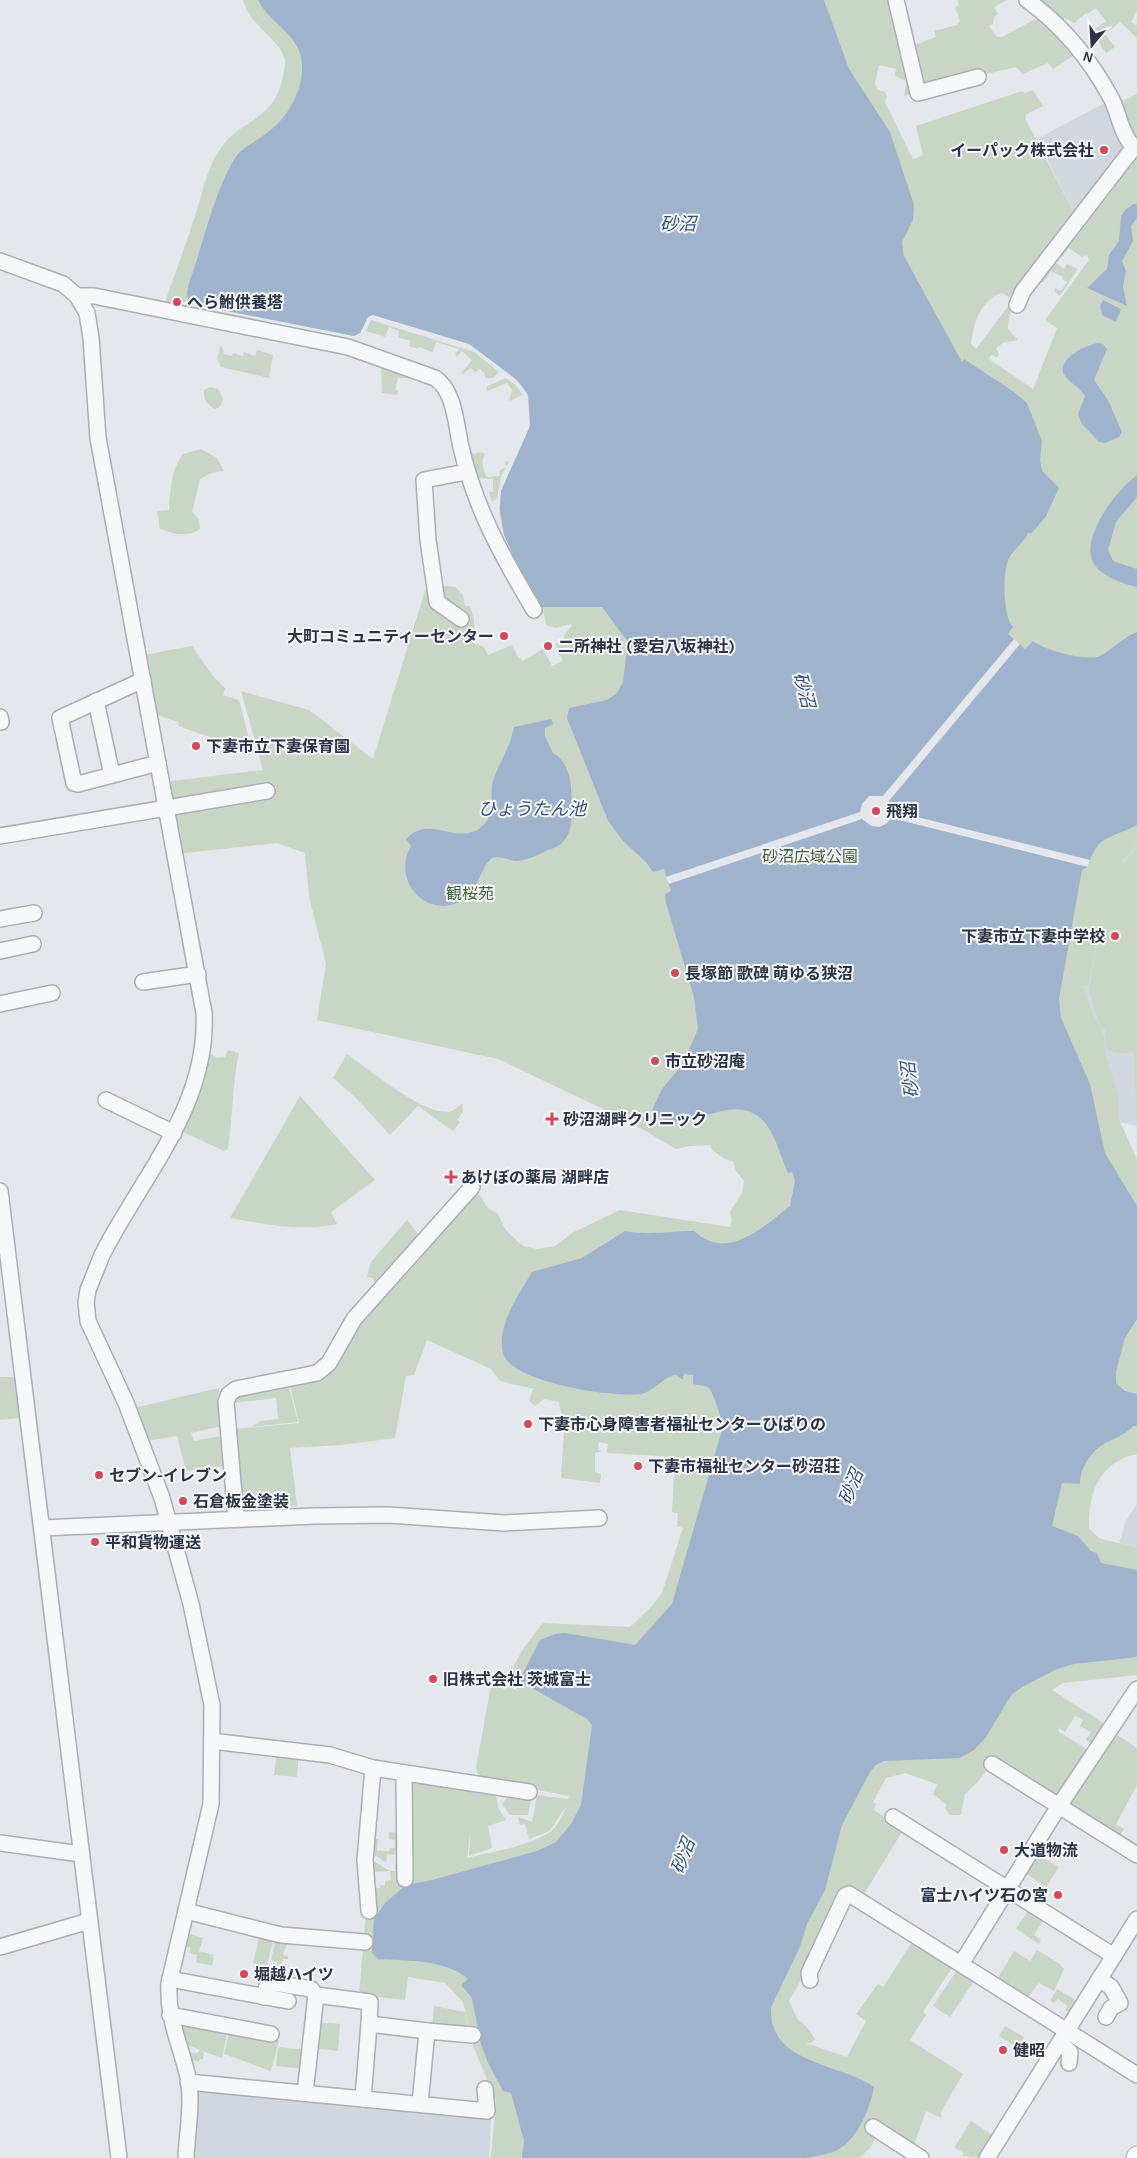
<svg xmlns="http://www.w3.org/2000/svg" width="1137" height="2158" viewBox="0 0 1137 2158" font-family="Karla,'Noto Sans JP',sans-serif">
  <rect width="100%" height="100%" fill="#e4e7ec"/>
  <g fill="#d2d6de">
    <polygon points="1112,99 1134,147 1076,217 1037,139"/>
    <polygon points="1137,845 1137,1126 1120,1122 1117,1092 1083,986 1106,876"/>
    <polygon points="1137,1504 1137,1548 1119,1543 1126,1521"/>
    <polygon points="194,2087 491,2116 489,2158 188,2158"/>
  </g>
  <g fill="#c9d6c5" fill-rule="evenodd">
    <path d="M243,0H892L915,92L904,96L907,81L895,76L896,69L879,65L875,84L878,90L885,92L887,96L885,102L913,159L923,155L916,126L1022,91L1025,93L1033,90L1043,106L1025,115L1026,120L1076,217L1133,158H1137V845L1122,861V864L1137,848V1123L1134,1053H1115L1106,1046V1028L1101,1029L1089,991L1104,902L1088,986H1083L1093,1015L1104,1036L1105,1053L1116,1088L1118,1090L1120,1122L1137,1159V1454C1099,1462 1088,1493 1089,1529L1099,1538L1137,1548V1675L1063,1683L1052,1690L1108,1726L1096,1747L1086,1740L1091,1732L1080,1726L1083,1720L1075,1716L1065,1732L1060,1729L1062,1724L1058,1731L1091,1752L1060,1801L995,1760L977,1783L965,1794L961,1815H950L945,1809L947,1805L933,1794L937,1784L905,1773L886,1778L873,1802L876,1804L874,1810L903,1830L861,1899L850,1894L789,2001L798,2020L806,2026L815,2039L811,2043H805L847,2057L866,2021L856,2014L878,1984L883,1987L914,1939L954,1965L923,2012L926,2015L910,2040L963,2074L941,2112L942,2118L926,2111L913,2148L877,2136L870,2148L860,2158H491L496,2101L472,2043L463,2002L445,1983L408,1977L405,2000L359,1995L368,1889L380,1888V1885L385,1886V1881L391,1880L390,1871L371,1872L367,1857L390,1871H395V1864L401,1863L405,1775L480,1788L479,1793L486,1789L495,1792L499,1810L506,1820L488,1826L492,1848L469,1856L471,1828L467,1858C493,1851 527,1847 550,1832C558,1827 563,1814 566,1806L550,1831L529,1839L525,1824L520,1825L518,1817L532,1822L537,1795L568,1799L569,1796L480,1779L476,1768L492,1680L505,1681L507,1686L519,1691C497,1677 531,1638 543,1623L630,1627L652,1606L662,1593L683,1528L677,1526L678,1513L672,1512L675,1457L607,1453L608,1444L599,1442L598,1450L602,1451L595,1453V1472L601,1474L600,1483L561,1478L565,1417L561,1413L559,1402L544,1399L535,1406L529,1401L532,1391L534,1389L500,1381L491,1369L427,1340L414,1375L406,1376L395,1438L341,1445L290,1448L297,1506L243,1509L234,1429L299,1423L289,1382L320,1375L348,1312L355,1309L471,1195L478,1194L481,1197L488,1208L498,1214L505,1229L518,1242L524,1246L537,1249L555,1246L574,1232L620,1210L730,1227L732,1220L730,1212L742,1193L744,1181L736,1171L733,1161L725,1159L712,1150L711,1145L690,1146L676,1149L628,1121L498,1059L317,1020L326,964L309,897L305,853L277,843L176,854L163,782L263,770L241,691L309,710L373,759L429,578L435,585L455,587L463,595L465,606H470L474,619V643L484,647L488,655L512,645L519,658L523,661L543,649L552,666L563,661L555,644L563,641L565,634L572,626L571,624L556,628L546,625C542,588 506,558 500,518C495,482 522,458 530,425C538,395 514,377 493,361C485,355 477,347 468,344C438,332 404,325 373,315L368,317L360,333L354,336L197,305L188,300L177,307L165,302C175,273 186,245 195,216C203,192 207,166 223,145C241,121 272,119 281,84C283,77 285,69 285,61C282,40 250,27 243,0ZM1069,248L1082,257L1087,255L1089,260L1045,320L1057,328L1033,389L989,359L991,355L997,357L999,354L996,348L1003,343L1018,340L1008,329C1007,319 1013,312 1012,301L976,349L971,344C974,323 980,300 1002,293L1012,298L1037,279L1043,283L1051,271L1063,277L1062,279L1067,282L1061,291L1055,288L1054,291L1060,296L1078,269L1067,264L1064,269L1051,259L1056,252L1062,257Z"/>
    <polygon points="957,0 1007,0 994,7 998,14 994,17 993,24 989,26 997,37 1002,37 1043,15 1078,53 1053,69 1048,63 1023,74 1016,67 924,89 910,47 936,37 934,31 957,25 960,21 955,8 959,5"/>
    <polygon points="1040,0 1137,0 1137,10 1131,22 1137,26 1137,38 1120,22 1105,34 1115,47 1106,53 1091,32 1106,21 1096,8 1087,14 1086,13 1074,23 1065,18 1060,22 1038,4"/>
    <polygon points="1137,94 1137,143 1117,103"/>
    <polygon points="371,320 474,352 499,372 493,378 485,378 485,374 480,369 475,372 471,368 463,374 461,373 472,360 462,351 457,357 455,353 460,349 436,342 433,352 419,347 418,349 409,346 410,341 398,337 399,331 389,327 385,337 366,331"/>
    <polygon points="221,344 224,354 232,356 233,353 243,356 244,352 255,356 257,350 273,355 269,378 221,367 217,359"/>
    <polygon points="381,365 415,378 398,378 395,390 398,390 397,395 382,393"/>
    <polygon points="505,378 516,385 523,395 509,401 512,390 507,383 487,391 486,387"/>
    <path d="M210,387L218,389L223,399L220,407L215,409C207,405 203,399 204,390Z"/>
    <path d="M201,449L217,458L224,471L211,473L200,479L192,512L199,519L200,529C187,538 174,534 160,529L157,511L169,510C171,487 170,473 183,454Z"/>
    <polygon points="469,451 474,454 481,452 485,454 482,462 486,477 500,476 499,471 506,467 505,462 509,461 501,477 497,499 492,501 489,492 493,492 493,479 474,478"/>
    <polygon points="192,646 212,675 225,688 223,695 239,700 251,745 234,741 232,745 178,726 179,722 154,714 144,655"/>
    <path d="M205,1050L217,1058L225,1057L228,1050L239,1053C232,1085 233,1117 228,1149L224,1151L179,1130Z"/>
    <path d="M347,1054C368,1068 427,1119 452,1111C455,1110 459,1106 462,1104L463,1112L457,1120L460,1122L453,1131L418,1106L390,1135L355,1097L333,1078Z"/>
    <path d="M300,1096L375,1180L331,1212L337,1224C303,1232 265,1224 230,1218Z"/>
    <polygon points="407,1220 420,1237 378,1282 374,1282 373,1278 367,1277 371,1262"/>
    <polygon points="0,1377 15,1377 20,1418 0,1420"/>
    <polygon points="288,1384 298,1422 251,1427 261,1421 278,1419 276,1398 232,1403 239,1394"/>
    <polygon points="219,1388 221,1424 218,1427 191,1433 194,1441 220,1436 223,1439 225,1466 186,1471 177,1436 147,1441 134,1408"/>
    <polygon points="1111,1731 1137,1748 1137,1785 1116,1824 1124,1829 1117,1840 1063,1806"/>
    <polygon points="277,1752 299,1753 297,1777 274,1775"/>
    <polygon points="511,1793 529,1797 531,1801 528,1815 510,1815 502,1804"/>
    <polygon points="389,1832 403,1833 402,1851 395,1850 395,1855 387,1854 386,1862 367,1851 369,1838 378,1839 377,1851 389,1851 390,1848 395,1848 395,1840 389,1839"/>
    <polygon points="1034,1852 1059,1867 1046,1887 1022,1871"/>
    <polygon points="1030,1908 1045,1918 1034,1935 1041,1940 1039,1944 1016,1929"/>
    <polygon points="187,1933 203,1938 199,1951 214,1955 212,1966 196,1962 197,1955 189,1953 191,1948 183,1946"/>
    <polygon points="260,1933 274,1937 267,1966 253,1963"/>
    <polygon points="276,1939 288,1941 283,1955 288,1956 288,1959 283,1959 279,1971 276,1970 277,1962 271,1960"/>
    <polygon points="1037,1950 1060,1964 1064,1969 1054,1991 1039,1983 1025,2001 995,1983 1014,1951 1030,1961"/>
    <polygon points="959,1967 976,1978 950,2017 933,2006"/>
    <polygon points="1057,1989 1077,2001 1069,2013 1065,2010 1068,2006 1058,1999 1054,2003 1050,2000"/>
    <polygon points="434,2006 465,2012 468,2029 432,2026"/>
    <polygon points="179,2020 228,2029 222,2058 202,2051 204,2053 203,2059 200,2059 199,2061 191,2060 186,2052 197,2053 200,2050 183,2043"/>
    <polygon points="315,2022 340,2024 338,2051 312,2048"/>
    <polygon points="1005,2026 1024,2037 1018,2048 999,2036"/>
    <polygon points="230,2029 279,2040 271,2071 224,2054"/>
    <polygon points="278,2047 306,2050 304,2069 276,2066"/>
    <polygon points="971,2121 995,2137 982,2158 962,2156 964,2153 954,2148"/>
  </g>
  <g fill="#9fb4cc">
    <path d="M258,0H824L849,69L890,132L914,205L913,220L902,242L904,256L962,362L964,359L1014,392L1027,403L1042,441L1040,460L1042,471L1059,488L1046,516L1032,533H1028C1024,543 1014,549 1009,558C1002,571 1003,617 1013,627L1008,634L1025,649L1033,641C1043,650 1088,662 1100,656C1113,649 1123,637 1137,632V825C1111,839 1097,834 1088,867L1082,870L1059,999L1061,1018L1090,1084L1105,1153L1137,1206V1319L1125,1338L1116,1372V1383L1125,1391L1137,1394V1426H1134C1121,1438 1107,1440 1097,1449C1088,1456 1079,1473 1080,1484L1062,1483L1052,1526L1078,1536L1091,1551L1097,1553L1101,1563L1137,1570V1657L1074,1664L1057,1669L1024,1686L1012,1694L986,1737L974,1750L960,1758L884,1761L876,1765L870,1772L842,1825L825,1890L807,1924L800,1947L771,2007C768,2065 839,2062 874,2087C870,2109 856,2144 833,2152C824,2155 814,2156 805,2158H522L524,2141L511,2093L503,2091L489,2065L481,2044L472,1998L461,1985L468,1979C445,1959 408,1961 378,1959L372,1953L374,1919L386,1902L406,1885L432,1880L537,1851L556,1842L571,1824L581,1805L592,1725L587,1719L519,1681L540,1640L555,1634L565,1633L635,1645L672,1604L723,1426C722,1420 713,1392 709,1388C705,1385 697,1385 693,1384V1375L684,1374L683,1380L676,1375C662,1377 654,1392 640,1394C614,1398 509,1382 503,1353C496,1326 519,1294 532,1272L582,1258L625,1231C648,1236 671,1231 694,1231C727,1262 762,1228 790,1206L795,1181L792,1172L788,1173C781,1158 776,1137 766,1124C732,1082 681,1147 652,1110L662,1089L683,1064L698,1029L694,997L666,903L665,894L671,891L664,869L653,872L646,862L624,842L608,821L567,718L569,708L607,700L617,693L623,682L628,642L602,607H542L516,562L504,535L500,509L501,491L530,426L528,394L517,380L469,344L373,315L368,317L360,333L354,336L197,305L188,300L187,293L189,283C203,245 214,192 235,158C242,147 254,143 264,135C288,119 307,86 301,57C296,33 268,21 258,0Z"/>
    <polygon points="1134,204 1137,204 1137,218 1131,226 1133,241 1122,261 1126,271 1123,287 1127,306 1087,288 1107,269 1109,255 1119,241 1121,216 1126,209"/>
    <polygon points="1103,300 1121,309 1116,322 1102,315 1100,306"/>
    <path d="M1098,343L1103,344L1107,349L1094,380L1108,400L1122,432L1119,437L1105,443L1099,442L1082,424L1078,414L1085,396C1081,388 1071,384 1065,376C1054,360 1086,345 1098,343Z"/>
    <path d="M1137,475V497L1116,522L1108,550L1113,561L1137,569V587C1123,584 1097,575 1092,560C1082,535 1118,488 1137,475Z"/>
    <path d="M551,719L553,724L545,728V736L553,753C565,759 571,776 571,789C572,805 575,833 561,844C556,848 549,849 544,852C536,856 527,860 518,861C509,861 502,855 492,858C479,869 480,890 461,901C426,920 391,880 411,846L406,839C431,811 462,852 486,822C496,809 489,795 493,781C497,768 505,755 510,742C512,737 512,732 514,727Z"/>
  </g>
  <polygon fill="#e4e7ec" points="1014,639 1020,644 889,801 893,811 1090,860 1088,867 891,818 886,824 879,827 871,826 862,819 669,884 666,877 860,812 862,804 869,796 883,796"/>
  <g fill="none" stroke-linecap="round" stroke-linejoin="round">
    <g stroke="#a9aeb7" stroke-width="18">
      <g id="minor">
        <polyline points="896,0 918,93 978,77"/>
        <path d="M1027,0C1063,26 1090,59 1111,98C1119,113 1122,140 1137,149"/>
        <path d="M0,261L63,284L77,296L87,313L91,338L98,438L204,1013C209,1105 141,1178 102,1255L88,1290L86,1302L88,1321L126,1403L162,1498L191,1604L212,1705L211,1804L169,1983C167,2019 180,2043 188,2077C193,2103 187,2132 186,2158"/>
        <path d="M77,296H94L348,347L435,378C455,391 456,426 461,447C475,508 502,556 534,610"/>
        <polyline points="1017,305 1023,291 1134,147"/>
        <polyline points="461,619 437,602 428,540 424,480 466,472"/>
        <polyline points="143,680 60,718 74,783 78,784 158,763"/>
        <polyline points="96,701 112,775"/>
        <polyline points="0,717 1,722"/>
        <polyline points="0,836 267,791"/>
        <polyline points="0,919 34,913"/>
        <polyline points="0,951 33,944"/>
        <polyline points="143,982 198,974"/>
        <polyline points="0,1004 52,993"/>
        <polyline points="106,1100 174,1133"/>
        <polyline points="0,1191 119,2158"/>
        <polyline points="236,1518 226,1402 229,1394 236,1389 317,1373 329,1363 354,1319 472,1187"/>
        <polyline points="42,1528 314,1516 388,1515 504,1523 599,1518"/>
        <polyline points="212,1741 330,1755 373,1768 529,1792"/>
        <polyline points="992,1764 1137,1855"/>
        <polyline points="404,1773 405,1879"/>
        <polyline points="893,1817 1114,1956"/>
        <polyline points="0,1843 81,1854"/>
        <polyline points="186,1911 281,1935 365,1942"/>
        <polyline points="369,1911 365,1860 373,1768"/>
        <polyline points="0,1947 89,1921"/>
        <polyline points="961,1964 1059,1806 1137,1689"/>
        <polyline points="170,1979 288,2001"/>
        <polyline points="1099,1979 1111,1987 1120,2003 1111,2008 1106,2017"/>
        <polyline points="810,1980 809,1973 845,1896 849,1894 1137,2075"/>
        <polyline points="264,1997 268,1982 311,1989 316,1995 370,2002 369,2024"/>
        <polyline points="170,2015 271,2034"/>
        <polyline points="1060,2043 1070,2052 1069,2063"/>
        <polyline points="188,2082 487,2111 485,2089"/>
        <polyline points="305,2093 316,1995"/>
        <polyline points="363,2099 369,2024 427,2031"/>
        <polyline points="420,2104 427,2031 473,2035"/>
        <polyline points="873,2127 921,2158"/>
        <polyline points="987,2158 1137,1919"/>
      </g>
    </g>
    <g stroke="#a3abb8" stroke-width="21">
      <polyline id="major" points="1136,2158 1137,2156"/>
    </g>
    <use href="#minor" stroke="#f7f8fa" stroke-width="15"/>
    <use href="#major" stroke="#fff" stroke-width="19"/>
  </g>
  <g fill="#d1495b" stroke="#f4f6f9" stroke-width="2">
    <circle cx="1104" cy="150" r="5"/>
    <circle cx="177" cy="302" r="5"/>
    <circle cx="504" cy="636" r="5"/>
    <circle cx="548" cy="646" r="5"/>
    <circle cx="196" cy="746" r="5"/>
    <circle cx="876" cy="811" r="5"/>
    <circle cx="1115" cy="936" r="5"/>
    <circle cx="675" cy="973" r="5"/>
    <circle cx="655" cy="1061" r="5"/>
    <path d="M549.5 1111.5h5v5h5v5h-5v5h-5v-5h-5v-5h5z"/>
    <path d="M448.5 1169.5h5v5h5v5h-5v5h-5v-5h-5v-5h5z"/>
    <circle cx="528" cy="1424" r="5"/>
    <circle cx="638" cy="1466" r="5"/>
    <circle cx="99" cy="1475" r="5"/>
    <circle cx="183" cy="1501" r="5"/>
    <circle cx="95" cy="1542" r="5"/>
    <circle cx="433" cy="1679" r="5"/>
    <circle cx="1004" cy="1850" r="5"/>
    <circle cx="1058" cy="1895" r="5"/>
    <circle cx="244" cy="1974" r="5"/>
    <circle cx="1003" cy="2050" r="5"/>
  </g>
  <g text-anchor="middle" dominant-baseline="central" stroke-width="4" stroke-linejoin="round" paint-order="stroke">
    <g font-size="16" font-weight="bold" fill="#2b3445" stroke="#f4f6f9" text-anchor="start">
      <text x="1094" y="150" text-anchor="end">イーパック株式会社</text>
      <text x="187" y="302">へら鮒供養塔</text>
      <text x="494" y="636" text-anchor="end">大町コミュニティーセンター</text>
      <text x="558" y="646">二所神社 (愛宕八坂神社)</text>
      <text x="206" y="746">下妻市立下妻保育園</text>
      <text x="886" y="811">飛翔</text>
      <text x="1105" y="936" text-anchor="end">下妻市立下妻中学校</text>
      <text x="685" y="973">長塚節 歌碑 萌ゆる狭沼</text>
      <text x="665" y="1061">市立砂沼庵</text>
      <text x="563" y="1119">砂沼湖畔クリニック</text>
      <text x="461" y="1177">あけぼの薬局 湖畔店</text>
      <text x="538" y="1424">下妻市心身障害者福祉センターひばりの</text>
      <text x="648" y="1466">下妻市福祉センター砂沼荘</text>
      <text x="109" y="1475">セブン-イレブン</text>
      <text x="193" y="1501">石倉板金塗装</text>
      <text x="105" y="1542">平和貨物運送</text>
      <text x="443" y="1679">旧株式会社 茨城富士</text>
      <text x="1014" y="1850">大道物流</text>
      <text x="1048" y="1895" text-anchor="end">富士ハイツ石の宮</text>
      <text x="254" y="1974">堀越ハイツ</text>
      <text x="1013" y="2050">健昭</text>
    </g>
    <g font-size="16" fill="#3f6138" stroke="#f4f6f9">
      <text x="810" y="856">砂沼広域公園</text>
      <text x="470" y="893">観桜苑</text>
    </g>
    <g font-size="18" font-style="italic" fill="#34527a" stroke="#f4f6f9">
      <text x="678" y="224">砂沼</text>
      <text transform="translate(804 690) rotate(75)">砂沼</text>
      <text x="532" y="809">ひょうたん池</text>
      <text transform="translate(910 1080) rotate(-97)">砂沼</text>
      <text transform="translate(851 1487) rotate(-68)">砂沼</text>
      <text transform="translate(683 1856) rotate(-69)">砂沼</text>
    </g>
  </g>
  <g transform="translate(1092 45) rotate(198)" stroke="#f4f6f9" stroke-width="4" paint-order="stroke">
  <path d="M0-4L9 19L0 12L-9 19Z" fill="#2b3445"/>
  <text y="-8" font-size="14" font-weight="bold" text-anchor="middle" fill="#2b3445">N</text>
  </g>
</svg>
